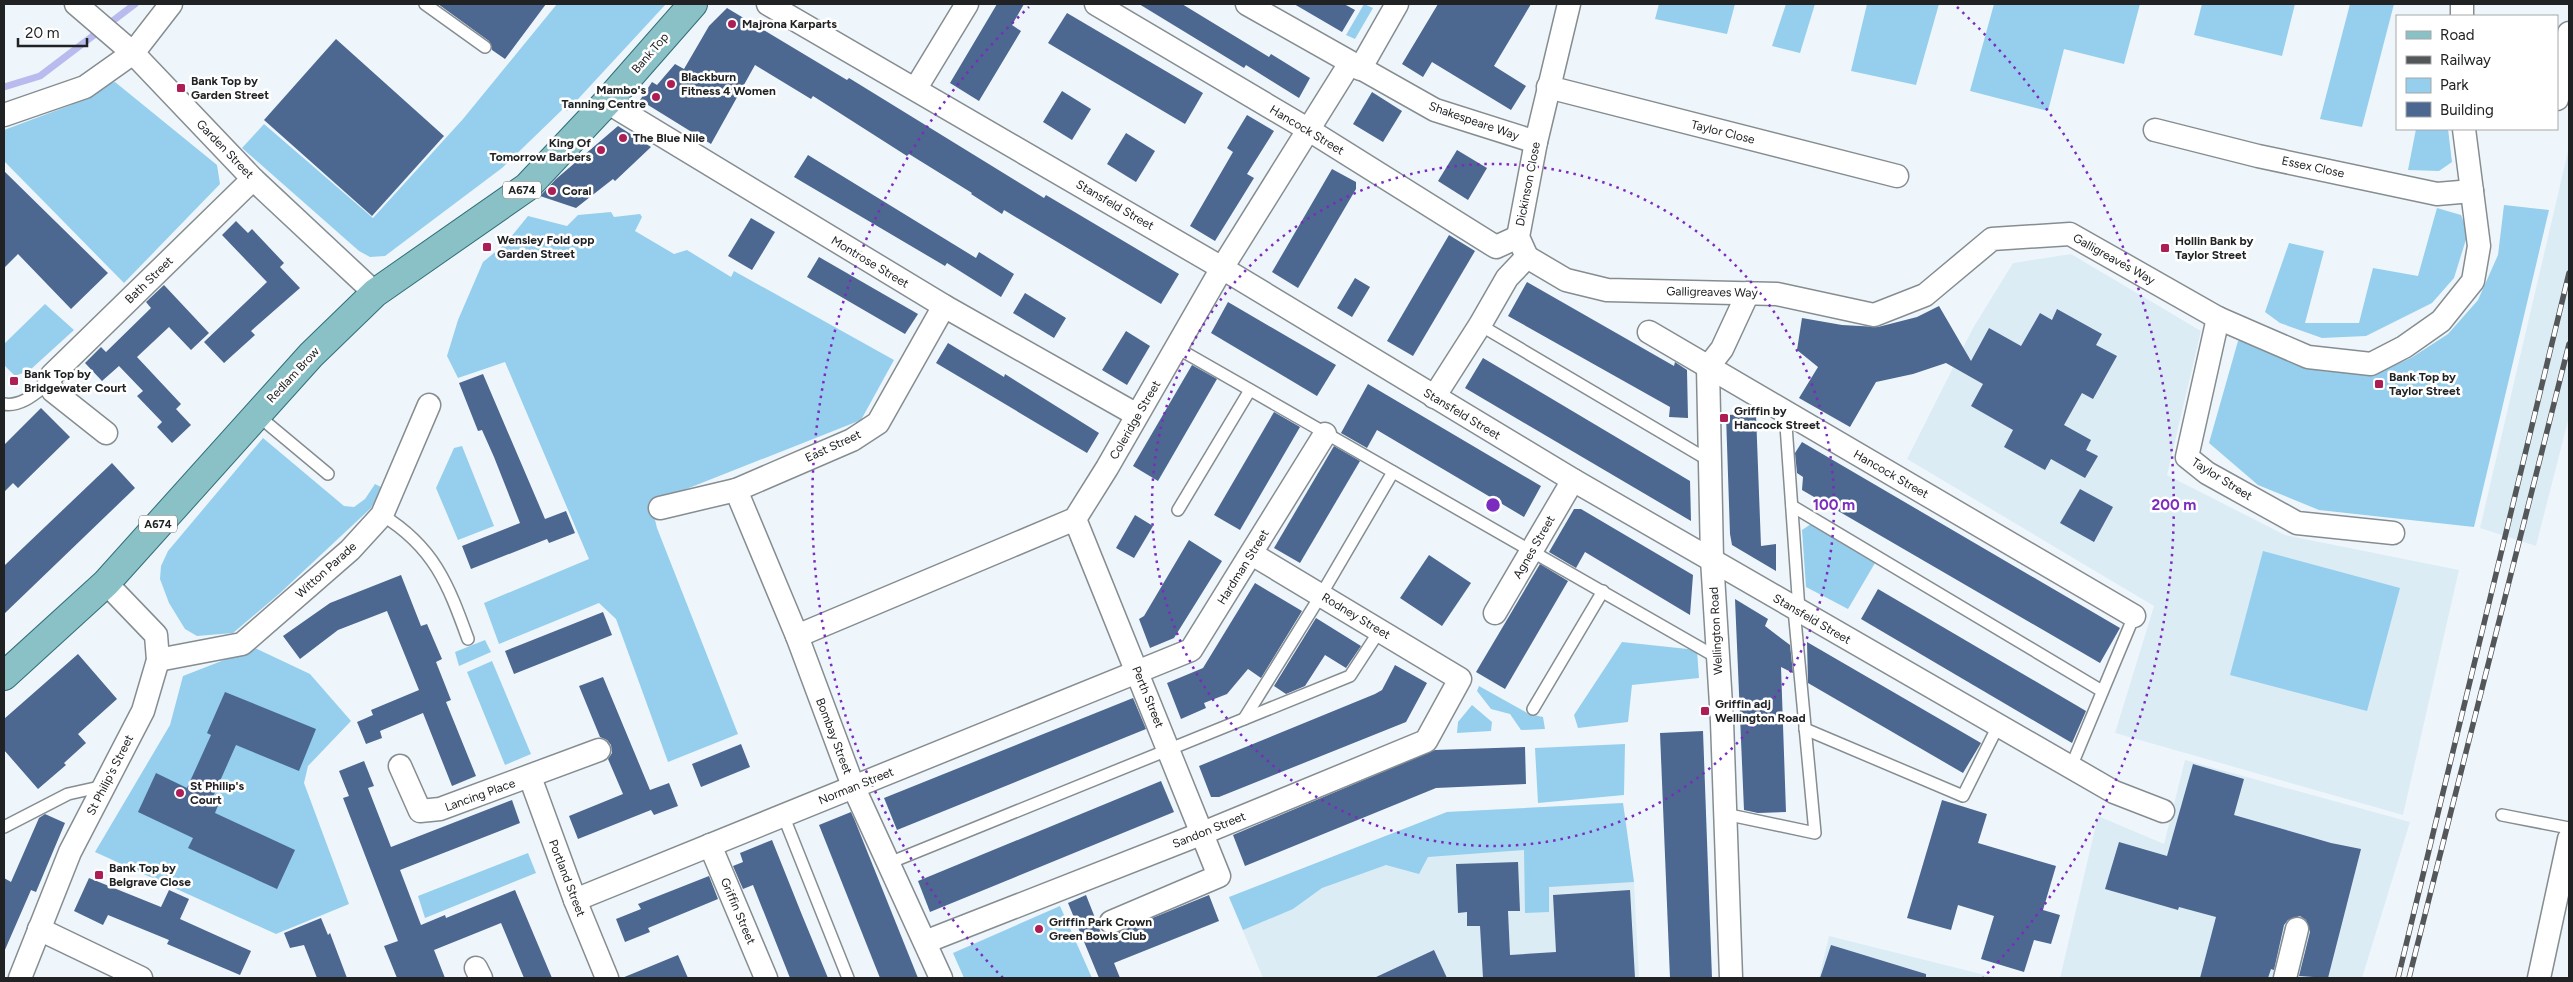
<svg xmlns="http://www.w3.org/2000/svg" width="2573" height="982" viewBox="0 0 2573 982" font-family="Figtree,sans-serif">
  <rect width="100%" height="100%" fill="#eef6fb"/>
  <g fill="#dcecf4">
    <polygon points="2569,147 2569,417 2536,546 2480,528"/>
    <polygon points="2071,254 2201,331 2167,475 2285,535 2459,570 2403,815 2115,733 2154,606 1907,459 1973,328 2013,263"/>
    <polygon points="2185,760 2410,822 2362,978 2060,978 2098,816 2164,844"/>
    <polygon points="1623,803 1634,882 1639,978 1263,978 1229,898 1447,812"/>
    <polygon points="1829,936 1997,978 1819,978"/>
  </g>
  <g fill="#95cfed">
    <polygon points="557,4 666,4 567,111 563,109 502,168 385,256 370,257 359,251 242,148 264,124 373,218 463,119"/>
    <polygon points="1364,4 1373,8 1355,39 1346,35"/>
    <polygon points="1659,4 1735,4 1727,34 1655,19"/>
    <polygon points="1786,4 1815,4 1800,53 1772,46"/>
    <polygon points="1867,4 1939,4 1916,85 1851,71"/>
    <polygon points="1994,4 2140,4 2124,64 2064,49 2048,111 1970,91"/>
    <polygon points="2202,4 2295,4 2282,56 2194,35"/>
    <polygon points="2350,4 2394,4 2362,127 2320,119"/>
    <polygon points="115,82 217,165 220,184 124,283 4,161 4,130 71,105 104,85"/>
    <polygon points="2416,129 2448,129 2452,162 2439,171 2408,170"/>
    <polygon points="2504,205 2549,210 2474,527 2319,510 2258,485 2209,443 2238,341 2249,340 2283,357 2322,371 2372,375 2411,358 2448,334 2478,300 2498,255"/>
    <polygon points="2437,208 2461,215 2468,233 2454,278 2432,303 2366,336 2322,338 2280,323 2265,312 2289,243 2324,251 2305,323 2359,323 2373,268 2418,276"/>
    <polygon points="611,212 614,217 640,214 642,217 635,231 674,254 687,250 731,277 734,271 894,360 861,420 651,503 657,528 738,734 668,762 616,619 599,603 499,644 484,603 589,559 505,362 458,378 447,356 458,320 483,262 506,243 528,216 567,226 578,215"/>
    <polygon points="45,304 74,330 30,370 15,376 4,365 4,344"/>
    <polygon points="263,438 344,506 354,507 365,499 375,484 383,488 371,508 279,594 233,633 197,636 185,629 169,603 160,579 161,566 168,551"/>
    <polygon points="462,446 494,526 458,540 436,488 454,448"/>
    <polygon points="1811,524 1875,563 1848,609 1806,587 1802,530"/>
    <polygon points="2263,551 2400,588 2367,711 2230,675"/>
    <polygon points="485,640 491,652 459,666 455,652"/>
    <polygon points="1622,642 1697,650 1699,678 1632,685 1628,722 1578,728 1574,715"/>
    <polygon points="255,648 310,674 351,721 308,766 304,783 349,904 276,934 95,852 170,725 183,676"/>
    <polygon points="492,661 531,754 505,765 467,672"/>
    <polygon points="1479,686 1529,714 1543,717 1545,729 1521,730 1510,714 1491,709 1477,691"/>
    <polygon points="1472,705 1492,722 1491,731 1457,733 1458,722"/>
    <polygon points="1625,744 1624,795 1538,803 1535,748"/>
    <polygon points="1623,803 1634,882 1549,887 1549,912 1525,913 1524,850 1428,857 1419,874 1386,865 1322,888 1293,909 1243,930 1229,897 1447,812"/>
    <polygon points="528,853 536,873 425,918 418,896"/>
    <polygon points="1060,906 1092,978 964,978 953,953"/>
  </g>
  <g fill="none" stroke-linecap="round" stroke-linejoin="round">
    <polyline stroke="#b9baee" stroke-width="7" points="4,87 40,76 135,4"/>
  </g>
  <g fill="#4c6790">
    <polygon points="438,4 546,4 505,59 492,50 489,41"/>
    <polygon points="997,4 1024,4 1012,25 1021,31 979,101 950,83"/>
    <polygon points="1139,4 1182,4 1269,57 1271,54 1310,78 1299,98 1246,65 1244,68"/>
    <polygon points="1294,4 1344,4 1355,10 1342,32"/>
    <polygon points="1438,4 1531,4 1494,66 1526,86 1511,110 1432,62 1423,77 1402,64"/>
    <polygon points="727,8 847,80 849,78 1044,198 1046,195 1179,274 1161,304 1004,210 1002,214 971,194 972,193 909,154 907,156 813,96 811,99 755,65 711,144 640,100 652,82 657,85 675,64 684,69 709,26"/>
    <polygon points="1067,13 1203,93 1185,124 1048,43"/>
    <polygon points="336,39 444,136 372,216 264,120"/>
    <polygon points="1062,91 1091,109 1072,140 1043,122"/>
    <polygon points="1372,92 1402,111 1383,142 1353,124"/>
    <polygon points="1247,115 1274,131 1247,174 1254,178 1215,241 1190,226 1233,152 1227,148"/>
    <polygon points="618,126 651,147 615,181 613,179 576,208 540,196 556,179"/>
    <polygon points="1126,133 1155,151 1136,182 1107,164"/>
    <polygon points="1457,150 1487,168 1468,200 1438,181"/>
    <polygon points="808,155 976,258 979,252 1014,274 1001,297 947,263 945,266 794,177"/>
    <polygon points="1332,169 1356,182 1356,189 1298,288 1272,272"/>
    <polygon points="4,171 108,273 71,309 18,254 4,268"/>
    <polygon points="751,218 775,232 752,270 728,256"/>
    <polygon points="236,221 248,233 252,229 284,263 280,267 300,288 251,331 255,335 224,363 204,342 267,282 222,235"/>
    <polygon points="1449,235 1475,251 1413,356 1387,341"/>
    <polygon points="819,257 918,314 905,334 807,277"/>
    <polygon points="1355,278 1370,287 1352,317 1337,308"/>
    <polygon points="1527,282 1674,366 1675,362 1687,370 1688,418 1669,417 1670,407 1508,316"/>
    <polygon points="164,285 209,333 191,350 169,327 137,357 181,404 176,409 191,425 172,443 157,427 162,422 137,396 143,391 119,366 102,381 85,363 101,347 106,352 151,308 146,302"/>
    <polygon points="1025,293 1066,318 1054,338 1013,313"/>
    <polygon points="1228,302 1336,365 1317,396 1211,333"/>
    <polygon points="1939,306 1971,361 1989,328 2021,346 2040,313 2052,320 2057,309 2102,334 2096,345 2117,356 2093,399 2082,393 2064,425 2091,440 2086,450 2098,456 2085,478 2051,459 2045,470 2004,447 2013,430 1971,406 1983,384 1946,363 1913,374 1876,382 1850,427 1799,398 1818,367 1797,350 1802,318 1842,325 1878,327 1917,317"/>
    <polygon points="1126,331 1150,346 1127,385 1102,370"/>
    <polygon points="948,343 1004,377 1005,374 1099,433 1087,453 936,363"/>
    <polygon points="1483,358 1690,481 1691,521 1465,388"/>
    <polygon points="1192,365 1217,379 1158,481 1133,466"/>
    <polygon points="483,374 545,519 566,511 575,533 549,543 547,539 471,569 462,546 520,523 494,457 482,430 478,431 459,383"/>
    <polygon points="1368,384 1541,486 1524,517 1377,430 1367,448 1341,433"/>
    <polygon points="41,408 70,437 18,488 13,483 4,492 4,445"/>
    <polygon points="1274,412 1300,427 1240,530 1214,515"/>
    <polygon points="1756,414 1761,546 1776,544 1776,571 1732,545 1730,534 1726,415"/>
    <polygon points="1802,442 2120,628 2100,663 1802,490 1803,477 1797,473 1795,453"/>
    <polygon points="1334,446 1360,461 1300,563 1274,548"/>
    <polygon points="112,463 135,488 4,614 4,566"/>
    <polygon points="2080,489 2113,507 2094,542 2060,523"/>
    <polygon points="1574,509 1581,509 1693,575 1690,615 1585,552 1576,568 1549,552"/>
    <polygon points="1135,515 1153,526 1134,558 1116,548"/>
    <polygon points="1189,540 1222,561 1174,638 1150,648 1139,619 1144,616"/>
    <polygon points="1429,555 1471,583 1442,626 1400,598"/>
    <polygon points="1540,564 1568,581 1505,689 1476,672"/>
    <polygon points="401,575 421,626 427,624 442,659 436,662 451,700 446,702 476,776 452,786 423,713 380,731 382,738 366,744 357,722 373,715 371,710 419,690 387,611 338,630 300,659 283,636 330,603"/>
    <polygon points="1255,583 1302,611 1261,678 1248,669 1227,694 1204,703 1206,708 1181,719 1167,683 1203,668"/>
    <polygon points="1878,589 2086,711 2072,743 1861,619"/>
    <polygon points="1735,599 1768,619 1765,626 1790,645 1793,673 1781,667 1786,812 1758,813 1744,810"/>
    <polygon points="603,612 612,635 514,674 505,651"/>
    <polygon points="1316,618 1361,646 1346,668 1325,655 1305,686 1286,694 1274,686"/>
    <polygon points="1807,642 1981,743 1963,773 1808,683"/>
    <polygon points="78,654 117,699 78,734 86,743 64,763 66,765 38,789 4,750 4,719"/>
    <polygon points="1395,665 1427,683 1406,722 1219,797 1211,797 1199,766 1375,694 1382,690"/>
    <polygon points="603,677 650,790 669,783 678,806 654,815 651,810 578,839 569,816 623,794 608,759 612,753 611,745 607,740 600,737 579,686"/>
    <polygon points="225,692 316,729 299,771 236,745 212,799 219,803 215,813 295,850 277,889 188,848 193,838 138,812 156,773 187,788 211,735 207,733"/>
    <polygon points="1133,698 1146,729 897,830 884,798"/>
    <polygon points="1703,731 1712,978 1670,978 1660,733"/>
    <polygon points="741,744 750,767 701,787 692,764"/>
    <polygon points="1525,747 1526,784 1436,788 1245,866 1233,835 1435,750"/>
    <polygon points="364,761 374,786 368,788 391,847 512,800 520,823 400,870 421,925 445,915 446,918 515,890 552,978 524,978 501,923 434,950 445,978 397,978 384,946 398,941 343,798 349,796 339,771"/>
    <polygon points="2193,764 2244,779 2234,815 2331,843 2361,849 2328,978 2299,976 2310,932 2306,920 2300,916 2288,920 2284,925 2274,970 2271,969 2268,978 2200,978 2216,917 2179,907 2178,910 2105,889 2119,842 2167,856"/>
    <polygon points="1161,781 1174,812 930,912 918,881"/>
    <polygon points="1942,800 1987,814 1978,843 2056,866 2043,910 2060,915 2051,944 2034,940 2024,972 1981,959 1994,916 1958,905 1951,930 1907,918"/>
    <polygon points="851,812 855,821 918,978 880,978 819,825"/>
    <polygon points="45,814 65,823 36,892 31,890 4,952 4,878 11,882 39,818"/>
    <polygon points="772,840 802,915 828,978 790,978 753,885 743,889 733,866 743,862 740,853"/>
    <polygon points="1518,862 1520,911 1508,911 1510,955 1556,952 1553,895 1630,890 1635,978 1483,978 1480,926 1467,926 1467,912 1458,913 1456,864"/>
    <polygon points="709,876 718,899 648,928 650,932 625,942 616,919 641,909 638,904"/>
    <polygon points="89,878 161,907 169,890 189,899 180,919 251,951 240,975 167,944 169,940 108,915 103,925 74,911"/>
    <polygon points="1086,895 1103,938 1209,895 1219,921 1114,963 1120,978 1099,978 1068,903"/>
    <polygon points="321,918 328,935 330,933 347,978 317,978 304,945 290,948 284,933"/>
    <polygon points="1831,945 1926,974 1926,978 1820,978"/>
    <polygon points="1434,950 1447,978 1374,978"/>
    <polygon points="678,955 688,978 622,978"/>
  </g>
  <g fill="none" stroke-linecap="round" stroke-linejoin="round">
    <g stroke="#868d91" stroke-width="14">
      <g id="service">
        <polyline points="425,4 485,47"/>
        <polyline points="1480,325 1710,461"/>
        <polyline points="1177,348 1718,658"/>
        <path d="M4,404C21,407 36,393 49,383"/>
        <polyline points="1785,411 1799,610"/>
        <polyline points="256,414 328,474"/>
        <polyline points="1792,506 2102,691"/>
        <polyline points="1178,510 1250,390"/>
        <path d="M382,515C434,547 448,584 468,639"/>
        <polyline points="1533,709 1603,591"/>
        <polyline points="1244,719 1321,595 1393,472"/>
        <polyline points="1805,729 1963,796 1998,726"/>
        <polyline points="2071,767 2134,616"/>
        <polyline points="1725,814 1815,833 1794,609"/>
        <polyline points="783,815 848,978"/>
        <polyline points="2502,815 2569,828"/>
        <polyline points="4,827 68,794 104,786"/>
        <polyline points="889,863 1350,676 1380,630"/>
      </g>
    </g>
    <g stroke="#868d91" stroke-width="25">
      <g id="minor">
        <polyline points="76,4 133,53 253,179 375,293"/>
        <polyline points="768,4 1222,268 1573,480 2114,792 2163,811"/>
        <polyline points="1096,4 1309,130 1496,247 1518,237"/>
        <polyline points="1247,4 1435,110 1536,142"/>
        <polyline points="2462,16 2462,4"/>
        <polyline points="1360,69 1397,4"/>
        <polyline points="1548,87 1897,176"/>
        <polyline points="916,88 967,4"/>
        <polyline points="2557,99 2569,33"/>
        <polyline points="607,102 944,306 1137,415"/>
        <polyline points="4,115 85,87 133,53 171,4"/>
        <polyline points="2155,130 2258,156 2437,194 2472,191"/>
        <polyline points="1527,257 1566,280 1607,290 1777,294 1874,315 1925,295 1992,239 2070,234 2218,318 2257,335 2308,357 2371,364 2404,347 2441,321 2473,281 2479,246 2464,129"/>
        <polyline points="2218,318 2187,457 2207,473 2297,523 2393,533"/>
        <polyline points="1649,332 2134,616"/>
        <polyline points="1434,397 1480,325 1507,278 1527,257 1518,237 1536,142 1569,4"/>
        <polyline points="106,433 53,391 49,383 52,375 253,179"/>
        <polyline points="736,490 797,636 853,786 941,978"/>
        <polyline points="660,508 736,490 852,440 878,423 944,306"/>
        <polyline points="1075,519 1219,876 1111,922"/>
        <polyline points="1495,613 1573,480"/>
        <polyline points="797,636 1075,519 1107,468 1222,268 1350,63"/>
        <polyline points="158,660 242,644 350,550 382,515 429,405"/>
        <polyline points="400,766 420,811 440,809 599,750"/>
        <polyline points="530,777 575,900 607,978"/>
        <polyline points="710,845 766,978"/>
        <polyline points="575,900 1191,650 1325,434"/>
        <polyline points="39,929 141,978"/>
        <polyline points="925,942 1203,833 1426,741 1460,679 1252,554"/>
        <polyline points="476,968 481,978"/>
        <polyline points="20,978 70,852 143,711 158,660 156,635 106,583"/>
        <polyline points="1731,978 1722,721 1712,559 1708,367 1722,349 1748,293"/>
        <polyline points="2285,978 2297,929"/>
        <polyline points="2539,978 2569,839"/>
      </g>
    </g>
    <g stroke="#316e75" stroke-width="30">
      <polyline id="primary" points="4,676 106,583 311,355 375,293 527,187 607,102 693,4"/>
    </g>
    <use href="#service" stroke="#fff" stroke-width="11"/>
    <use href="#minor" stroke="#fff" stroke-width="22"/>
    <use href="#primary" stroke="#89c1c7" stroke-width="28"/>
    <g stroke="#54575a" stroke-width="5.5">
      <g id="rail">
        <polyline points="2398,978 2569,273"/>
        <polyline points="2409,978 2569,344"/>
      </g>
    </g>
    <use href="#rail" stroke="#fff" stroke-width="4" stroke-dasharray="11" stroke-linecap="butt"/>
  </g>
  <g fill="none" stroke="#7b2cbf" stroke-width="2.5" stroke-dasharray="2.5 5">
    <circle cx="1493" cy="505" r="341"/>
    <path d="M1003 978A681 681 0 0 1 1029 7M1957 7A681 681 0 0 1 1983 978"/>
  </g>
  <g fill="#ae1e56" stroke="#fff" stroke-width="2">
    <circle cx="732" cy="24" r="5"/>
    <circle cx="671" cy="84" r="5"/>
    <rect x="176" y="83" width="10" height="10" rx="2.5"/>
    <circle cx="656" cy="97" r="5"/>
    <circle cx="623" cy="138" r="5"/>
    <circle cx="601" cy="150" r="5"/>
    <circle cx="552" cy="191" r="5"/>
    <rect x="482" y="242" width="10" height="10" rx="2.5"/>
    <rect x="2160" y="243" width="10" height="10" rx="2.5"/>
    <rect x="9" y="376" width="10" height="10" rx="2.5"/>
    <rect x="2374" y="379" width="10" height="10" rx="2.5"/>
    <rect x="1719" y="413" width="10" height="10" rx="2.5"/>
    <rect x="1700" y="706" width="10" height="10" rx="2.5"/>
    <circle cx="180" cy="793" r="5"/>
    <rect x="94" y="870" width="10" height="10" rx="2.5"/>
    <circle cx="1039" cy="929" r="5"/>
  </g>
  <g text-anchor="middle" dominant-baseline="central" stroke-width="5" stroke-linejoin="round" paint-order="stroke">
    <g fill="#fff" stroke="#636466" stroke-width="1">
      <rect x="503" y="181.5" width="38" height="17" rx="4"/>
      <rect x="139" y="515.5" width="38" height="17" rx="4"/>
    </g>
    <g font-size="11" font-weight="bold" fill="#202224">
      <text x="522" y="190">A674</text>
      <text x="158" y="524">A674</text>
    </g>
    <g font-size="12" font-weight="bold" fill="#202224" stroke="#fff" text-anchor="start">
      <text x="742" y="24">Majrona Karparts</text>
      <text x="681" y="77">Blackburn<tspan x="681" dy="14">Fitness 4 Women</tspan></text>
      <text x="191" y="81">Bank Top by<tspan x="191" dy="14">Garden Street</tspan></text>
      <text x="646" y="90" text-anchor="end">Mambo's<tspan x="646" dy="14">Tanning Centre</tspan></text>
      <text x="633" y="138">The Blue Nile</text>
      <text x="591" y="143" text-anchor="end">King Of<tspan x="591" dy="14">Tomorrow Barbers</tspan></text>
      <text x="562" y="191">Coral</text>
      <text x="497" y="240">Wensley Fold opp<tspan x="497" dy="14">Garden Street</tspan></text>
      <text x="2175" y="241">Hollin Bank by<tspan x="2175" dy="14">Taylor Street</tspan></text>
      <text x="24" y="374">Bank Top by<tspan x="24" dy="14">Bridgewater Court</tspan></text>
      <text x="2389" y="377">Bank Top by<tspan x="2389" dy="14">Taylor Street</tspan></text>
      <text x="1734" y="411">Griffin by<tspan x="1734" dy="14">Hancock Street</tspan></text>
      <text x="1715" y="704">Griffin adj<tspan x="1715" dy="14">Wellington Road</tspan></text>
      <text x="190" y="786">St Philip's<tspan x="190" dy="14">Court</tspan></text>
      <text x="109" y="868">Bank Top by<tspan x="109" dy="14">Belgrave Close</tspan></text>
      <text x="1049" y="922">Griffin Park Crown<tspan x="1049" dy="14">Green Bowls Club</tspan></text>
    </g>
    <g font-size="12" fill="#202224" stroke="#fff">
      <text transform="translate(650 53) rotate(-49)">Bank Top</text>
      <text transform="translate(1474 121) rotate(19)">Shakespeare Way</text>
      <text transform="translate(1307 130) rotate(31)">Hancock Street</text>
      <text transform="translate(1723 132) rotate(14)">Taylor Close</text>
      <text transform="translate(225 149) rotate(46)">Garden Street</text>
      <text transform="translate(2313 167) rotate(12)">Essex Close</text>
      <text transform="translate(1528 184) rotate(-79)">Dickinson Close</text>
      <text transform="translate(1115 205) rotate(30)">Stansfeld Street</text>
      <text transform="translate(2114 259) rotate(29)">Galligreaves Way</text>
      <text transform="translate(870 262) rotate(31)">Montrose Street</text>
      <text transform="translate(149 280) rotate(-44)">Bath Street</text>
      <text transform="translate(1712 292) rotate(1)">Galligreaves Way</text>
      <text transform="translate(293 375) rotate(-47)">Redlam Brow</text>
      <text transform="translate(1462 414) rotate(31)">Stansfeld Street</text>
      <text transform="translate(1135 420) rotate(-60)">Coleridge Street</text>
      <text transform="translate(833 446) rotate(-25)">East Street</text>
      <text transform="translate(1891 474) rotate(30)">Hancock Street</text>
      <text transform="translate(2222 479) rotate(32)">Taylor Street</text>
      <text transform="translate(1534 547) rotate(-60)">Agnes Street</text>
      <text transform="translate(1243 567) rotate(-58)">Hardman Street</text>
      <text transform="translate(326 570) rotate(-42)">Witton Parade</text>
      <text transform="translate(1356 616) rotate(31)">Rodney Street</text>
      <text transform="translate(1812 619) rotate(30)">Stansfeld Street</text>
      <text transform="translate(1716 631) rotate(-93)">Wellington Road</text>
      <text transform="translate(1148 697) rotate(68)">Perth Street</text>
      <text transform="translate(834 736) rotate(69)">Bombay Street</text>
      <text transform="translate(110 775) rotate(-63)">St Philip's Street</text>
      <text transform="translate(856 786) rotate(-22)">Norman Street</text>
      <text transform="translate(480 795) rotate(-20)">Lancing Place</text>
      <text transform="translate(1209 830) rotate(-22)">Sandon Street</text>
      <text transform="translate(567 878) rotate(69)">Portland Street</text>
      <text transform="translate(738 911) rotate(67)">Griffin Street</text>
    </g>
  </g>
  <circle cx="1493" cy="505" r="8" fill="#7b2cbf" stroke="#fff" stroke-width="2.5"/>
  <g font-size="15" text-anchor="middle" font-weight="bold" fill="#7b2cbf" stroke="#fff" stroke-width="5" stroke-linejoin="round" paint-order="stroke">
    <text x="1834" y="510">100 m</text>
    <text x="2174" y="510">200 m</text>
  </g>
  <rect width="2573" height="982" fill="none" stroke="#202224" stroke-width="10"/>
  <rect x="2396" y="15" width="162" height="115" fill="#ffffff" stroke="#a6a7a7"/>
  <rect x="2406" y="31" width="25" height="8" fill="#89c1c7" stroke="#a6a7a7"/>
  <text x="2440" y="40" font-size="15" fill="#202224">Road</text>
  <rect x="2406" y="56" width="25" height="8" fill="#54575a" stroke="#a6a7a7"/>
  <text x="2440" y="65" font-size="15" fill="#202224">Railway</text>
  <rect x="2406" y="78" width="25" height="15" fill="#95cfed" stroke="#a6a7a7"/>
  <text x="2440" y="90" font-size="15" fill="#202224">Park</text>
  <rect x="2406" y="102" width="25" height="15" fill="#4c6790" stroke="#a6a7a7"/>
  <text x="2440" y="115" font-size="15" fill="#202224">Building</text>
  <path d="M18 38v8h69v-8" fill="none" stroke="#202224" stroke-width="2.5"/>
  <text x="25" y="38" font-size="15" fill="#202224" stroke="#ffffff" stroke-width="4" paint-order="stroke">20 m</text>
</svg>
